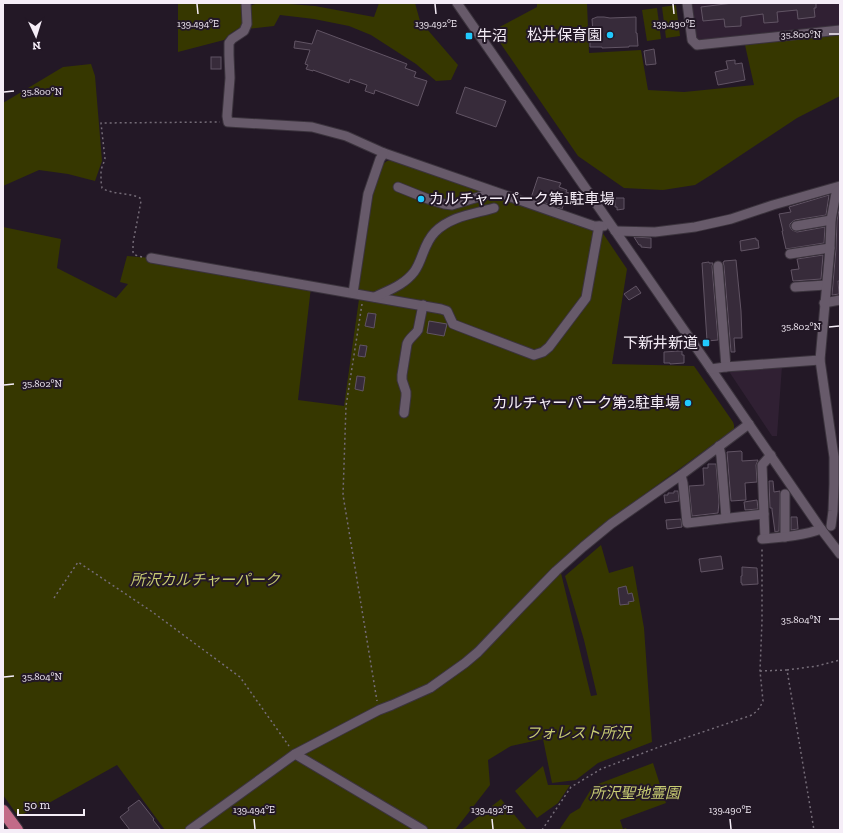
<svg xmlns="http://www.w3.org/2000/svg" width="843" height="833" viewBox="0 0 843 833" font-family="'Zilla Slab','Noto Sans JP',serif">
  <rect width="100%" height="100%" fill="#231826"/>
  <g fill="#302033">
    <polygon points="690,3 840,3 840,25 700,41 694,37"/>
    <polygon points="782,366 777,436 772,436 730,373 732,369"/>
  </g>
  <g fill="#363700">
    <polygon points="178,3 242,3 243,8 258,3 276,3 315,6 374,17 379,3 415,3 420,21 458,65 451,80 436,81 416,64 371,35 349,26 314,19 280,15 274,26 247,29 239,28 231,33 224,40 178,52"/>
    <polygon points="537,3 587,3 589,53 641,50 648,90 684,92 754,85 745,45 840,35 840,96 797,118 711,175 695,185 663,190 624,188 578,156 492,31 537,7"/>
    <polygon points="676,5 680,36 666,38 662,7"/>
    <polygon points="657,8 661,39 647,41 642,10"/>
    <polygon points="91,64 95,76 102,161 95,181 68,174 39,170 3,186 3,103 63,67"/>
    <polygon points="392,160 602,232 627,269 612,364 694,366 733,422 734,425 734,429 612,518 559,565 591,696 597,695 584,640 565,576 601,545 609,573 633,566 644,628 652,742 598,763 576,780 552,783 543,739 511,746 488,760 490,785 455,830 165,830 117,765 47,804 18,816 3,795 3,227 61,239 57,268 116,298 128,284 120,282 127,256 151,258 311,287 298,400 344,406 359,299 356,290 372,192 382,165 387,161"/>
    <polygon points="653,763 666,803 620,820 623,829 626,828 627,830 559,830 570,814 580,808 582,804 593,786"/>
    <polygon points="543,766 548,785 570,785 558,803 537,818 515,791"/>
    <polygon points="501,799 527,830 461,830"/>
  </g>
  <g fill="#372b3a" stroke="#615464">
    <polygon points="733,3 816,3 816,8 814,8 815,17 798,19 797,10 777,12 778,22 764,23 763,14 741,17 741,26 725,27 724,19 703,21 701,7"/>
    <polygon points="597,17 604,17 610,18 636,17 636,33 637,33 638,46 629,46 629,47 602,48 602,47 590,47 590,33 593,33 592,19"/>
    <polygon points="317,30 407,64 405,68 416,72 414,77 427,81 418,106 375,90 374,94 365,91 367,85 350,79 349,83 313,70 313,71 306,69 308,65 305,64 310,50 294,48 295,41 312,44"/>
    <polygon points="654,49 656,64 646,65 644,51"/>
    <rect x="211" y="57" width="10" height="12"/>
    <polygon points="735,60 735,64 742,63 745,80 718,85 715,72 728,69 726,61"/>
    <polygon points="465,87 506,101 496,127 456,113"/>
    <polygon points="538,177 561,183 559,187 567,190 566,192 573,194 571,201 565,200 562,209 531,198"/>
    <polygon points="829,195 826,215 795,220 792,222 790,224 790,227 792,230 797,232 825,227 824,243 786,249 782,231 783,231 779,214 791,212 789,207"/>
    <polygon points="615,198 624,198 624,209 617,210 617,207 615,207"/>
    <polygon points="840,204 840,281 838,281 839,294 832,295 836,249 837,221"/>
    <polygon points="634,237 651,238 651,248 641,247 641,245 639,245"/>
    <polygon points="756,238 756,240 758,240 759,248 741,251 740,241"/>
    <polygon points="823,255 821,279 793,281 791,270 799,269 797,259"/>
    <polygon points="736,260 741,311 742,338 734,338 735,352 731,352 724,266 723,262 724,262 724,261"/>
    <polygon points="709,262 709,263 713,263 712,266 718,340 707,341 702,263"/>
    <polygon points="636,286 641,293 629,300 624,294"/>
    <polygon points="368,313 376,314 374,328 365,326"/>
    <polygon points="429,321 447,324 444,336 427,333"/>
    <polygon points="360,345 367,346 365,357 358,356"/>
    <polygon points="679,351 682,351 682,355 684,355 684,363 670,364 670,363 664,363 664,352"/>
    <polygon points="357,376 365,377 363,391 355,389"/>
    <polygon points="741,451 742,452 742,461 758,460 756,465 757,482 745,483 746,500 731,501 727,452"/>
    <polygon points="708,464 716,464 719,502 718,513 692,516 689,486 704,485 703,468 708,468"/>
    <polygon points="769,481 773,481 774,492 780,491 779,531 775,532 772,510 772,508 770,508"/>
    <polygon points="674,491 678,491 679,501 665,503 664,495 668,495 668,493 674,493"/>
    <polygon points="757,500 758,509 745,510 744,502"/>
    <polygon points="791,517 797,517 798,529 791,530"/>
    <polygon points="681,519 682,527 667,529 666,520"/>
    <polygon points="721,556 723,569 701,572 699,559"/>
    <polygon points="742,567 757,568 758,584 742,585 742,583 741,583 741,576 742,576"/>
    <polygon points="626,586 628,594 632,593 634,601 628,602 629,604 620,605 618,588"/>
    <polygon points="139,800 154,819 153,820 161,830 130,830 123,821 120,817 129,810 128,808"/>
  </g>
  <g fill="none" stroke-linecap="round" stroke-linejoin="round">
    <g stroke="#3b333d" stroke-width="11">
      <g id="minor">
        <polyline points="246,3 247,24 244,31 232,39 229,43 229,55 230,78 227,116 228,122 312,127 346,136 384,153 594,226 604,226"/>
        <polyline points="457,3 711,369 821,529 840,554"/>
        <polyline points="687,3 692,40 697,45 840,30"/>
        <polyline points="398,187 428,199 444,204 452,205 495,192"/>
        <polyline points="796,226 831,220"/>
        <polyline points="615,231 655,232 695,227 731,219 773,205 840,186"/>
        <polyline points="790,254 830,248"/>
        <polyline points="151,258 441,309 447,311 453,324 458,326 534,355 543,352 549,347 586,298 599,226"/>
        <polyline points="718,266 726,367"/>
        <polyline points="795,287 826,285"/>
        <polyline points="353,293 368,194 380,159 384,153"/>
        <path d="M375,297C389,290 404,285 414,272C423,260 423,244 435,232C451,216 474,214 494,208"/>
        <polyline points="824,303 840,300"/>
        <polyline points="711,369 725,367 820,360"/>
        <path d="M404,413L406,396V392L402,380V375L407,344C409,338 415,335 418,330L423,305"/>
        <polyline points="719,446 721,456 726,518"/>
        <polyline points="681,475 683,483 687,523 764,514"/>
        <polyline points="785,494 785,537"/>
        <polyline points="831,526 833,511 834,484 834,457 820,360 830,248 831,220 836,193 840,189"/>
        <polyline points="765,538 762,465 771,455"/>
        <path d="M762,539C782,537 802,536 821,529"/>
        <polyline points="295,754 423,830"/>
        <polyline points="190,830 295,754 379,710 392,705 430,688 465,663 478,652 521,607 556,571 583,547 611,524 681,475 749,424"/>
      </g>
    </g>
    <g stroke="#3b333d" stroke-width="14">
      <polyline id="major" points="3,811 17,830"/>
    </g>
    <g stroke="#756c78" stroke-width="1.5" stroke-dasharray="2 3" stroke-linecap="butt">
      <path d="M142,257L135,255L133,252V243L141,201L140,198C128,192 113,195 102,188L101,181V170L105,159L101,123L220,122"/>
      <polyline points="362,304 346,406 343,495 377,701"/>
      <polyline points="54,598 78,562 151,611 240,677 289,746"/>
      <polyline points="787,670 817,666 840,660"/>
      <polyline points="760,671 787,670 814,830"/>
      <polyline points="542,830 571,787 601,769 659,747 752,715 757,711 760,707 763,701 760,671 762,621 762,547"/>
    </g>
    <use href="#minor" stroke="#675a6a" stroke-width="9"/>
    <use href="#major" stroke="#c26b88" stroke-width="12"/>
  </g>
  <path fill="none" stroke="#f5edf7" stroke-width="1.5" d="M197,4L198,14M435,4L436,14M673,4L674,14M829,34H839M4,92L14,91M829,327L839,326M4,385L14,384M829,619H839M4,677L14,676M254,819L255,829M492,819L493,829M730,819L731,829"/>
  <g fill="#21c9fd" stroke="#231826" stroke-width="1.5">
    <circle cx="610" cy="35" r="4"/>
    <rect x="465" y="32" width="8" height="8" rx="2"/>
    <circle cx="421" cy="199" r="4"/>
    <rect x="702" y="339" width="8" height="8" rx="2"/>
    <circle cx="688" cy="403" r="4"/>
  </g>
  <g text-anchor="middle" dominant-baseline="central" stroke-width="4" stroke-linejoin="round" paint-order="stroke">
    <g font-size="15" fill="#f5edf7" stroke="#231826" text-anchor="end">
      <text x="602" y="35">松井保育園</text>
      <text x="477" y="36" text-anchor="start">牛沼</text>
      <text x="429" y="199" text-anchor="start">カルチャーパーク第1駐車場</text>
      <text x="698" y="343">下新井新道</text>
      <text x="680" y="403">カルチャーパーク第2駐車場</text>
    </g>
    <g font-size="15" font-style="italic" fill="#c7cb72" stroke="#231826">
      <text x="205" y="580">所沢カルチャーパーク</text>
      <text x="578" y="733">フォレスト所沢</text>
      <text x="635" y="793">所沢聖地霊園</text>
    </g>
  </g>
  <g font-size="10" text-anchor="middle" fill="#f5edf7" stroke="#231826" stroke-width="4" stroke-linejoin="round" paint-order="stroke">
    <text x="198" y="27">139.494°E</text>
    <text x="436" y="27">139.492°E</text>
    <text x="674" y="27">139.490°E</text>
    <text x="801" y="38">35.800°N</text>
    <text x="42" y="95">35.800°N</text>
    <text x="801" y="330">35.802°N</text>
    <text x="42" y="387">35.802°N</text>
    <text x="801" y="623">35.804°N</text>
    <text x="42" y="680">35.804°N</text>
    <text x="254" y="813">139.494°E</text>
    <text x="492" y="813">139.492°E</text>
    <text x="730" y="813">139.490°E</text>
  </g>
  <rect width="843" height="833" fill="none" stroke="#f5edf7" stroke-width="8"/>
  <g transform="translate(36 36) rotate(176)" stroke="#231826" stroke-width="3" paint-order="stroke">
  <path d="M0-3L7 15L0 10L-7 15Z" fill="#f5edf7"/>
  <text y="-6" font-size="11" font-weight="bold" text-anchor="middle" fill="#f5edf7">N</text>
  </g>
  <path d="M18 809v6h66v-6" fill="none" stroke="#f5edf7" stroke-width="2"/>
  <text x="24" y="809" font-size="12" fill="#f5edf7" stroke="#231826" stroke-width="3" paint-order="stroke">50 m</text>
</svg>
